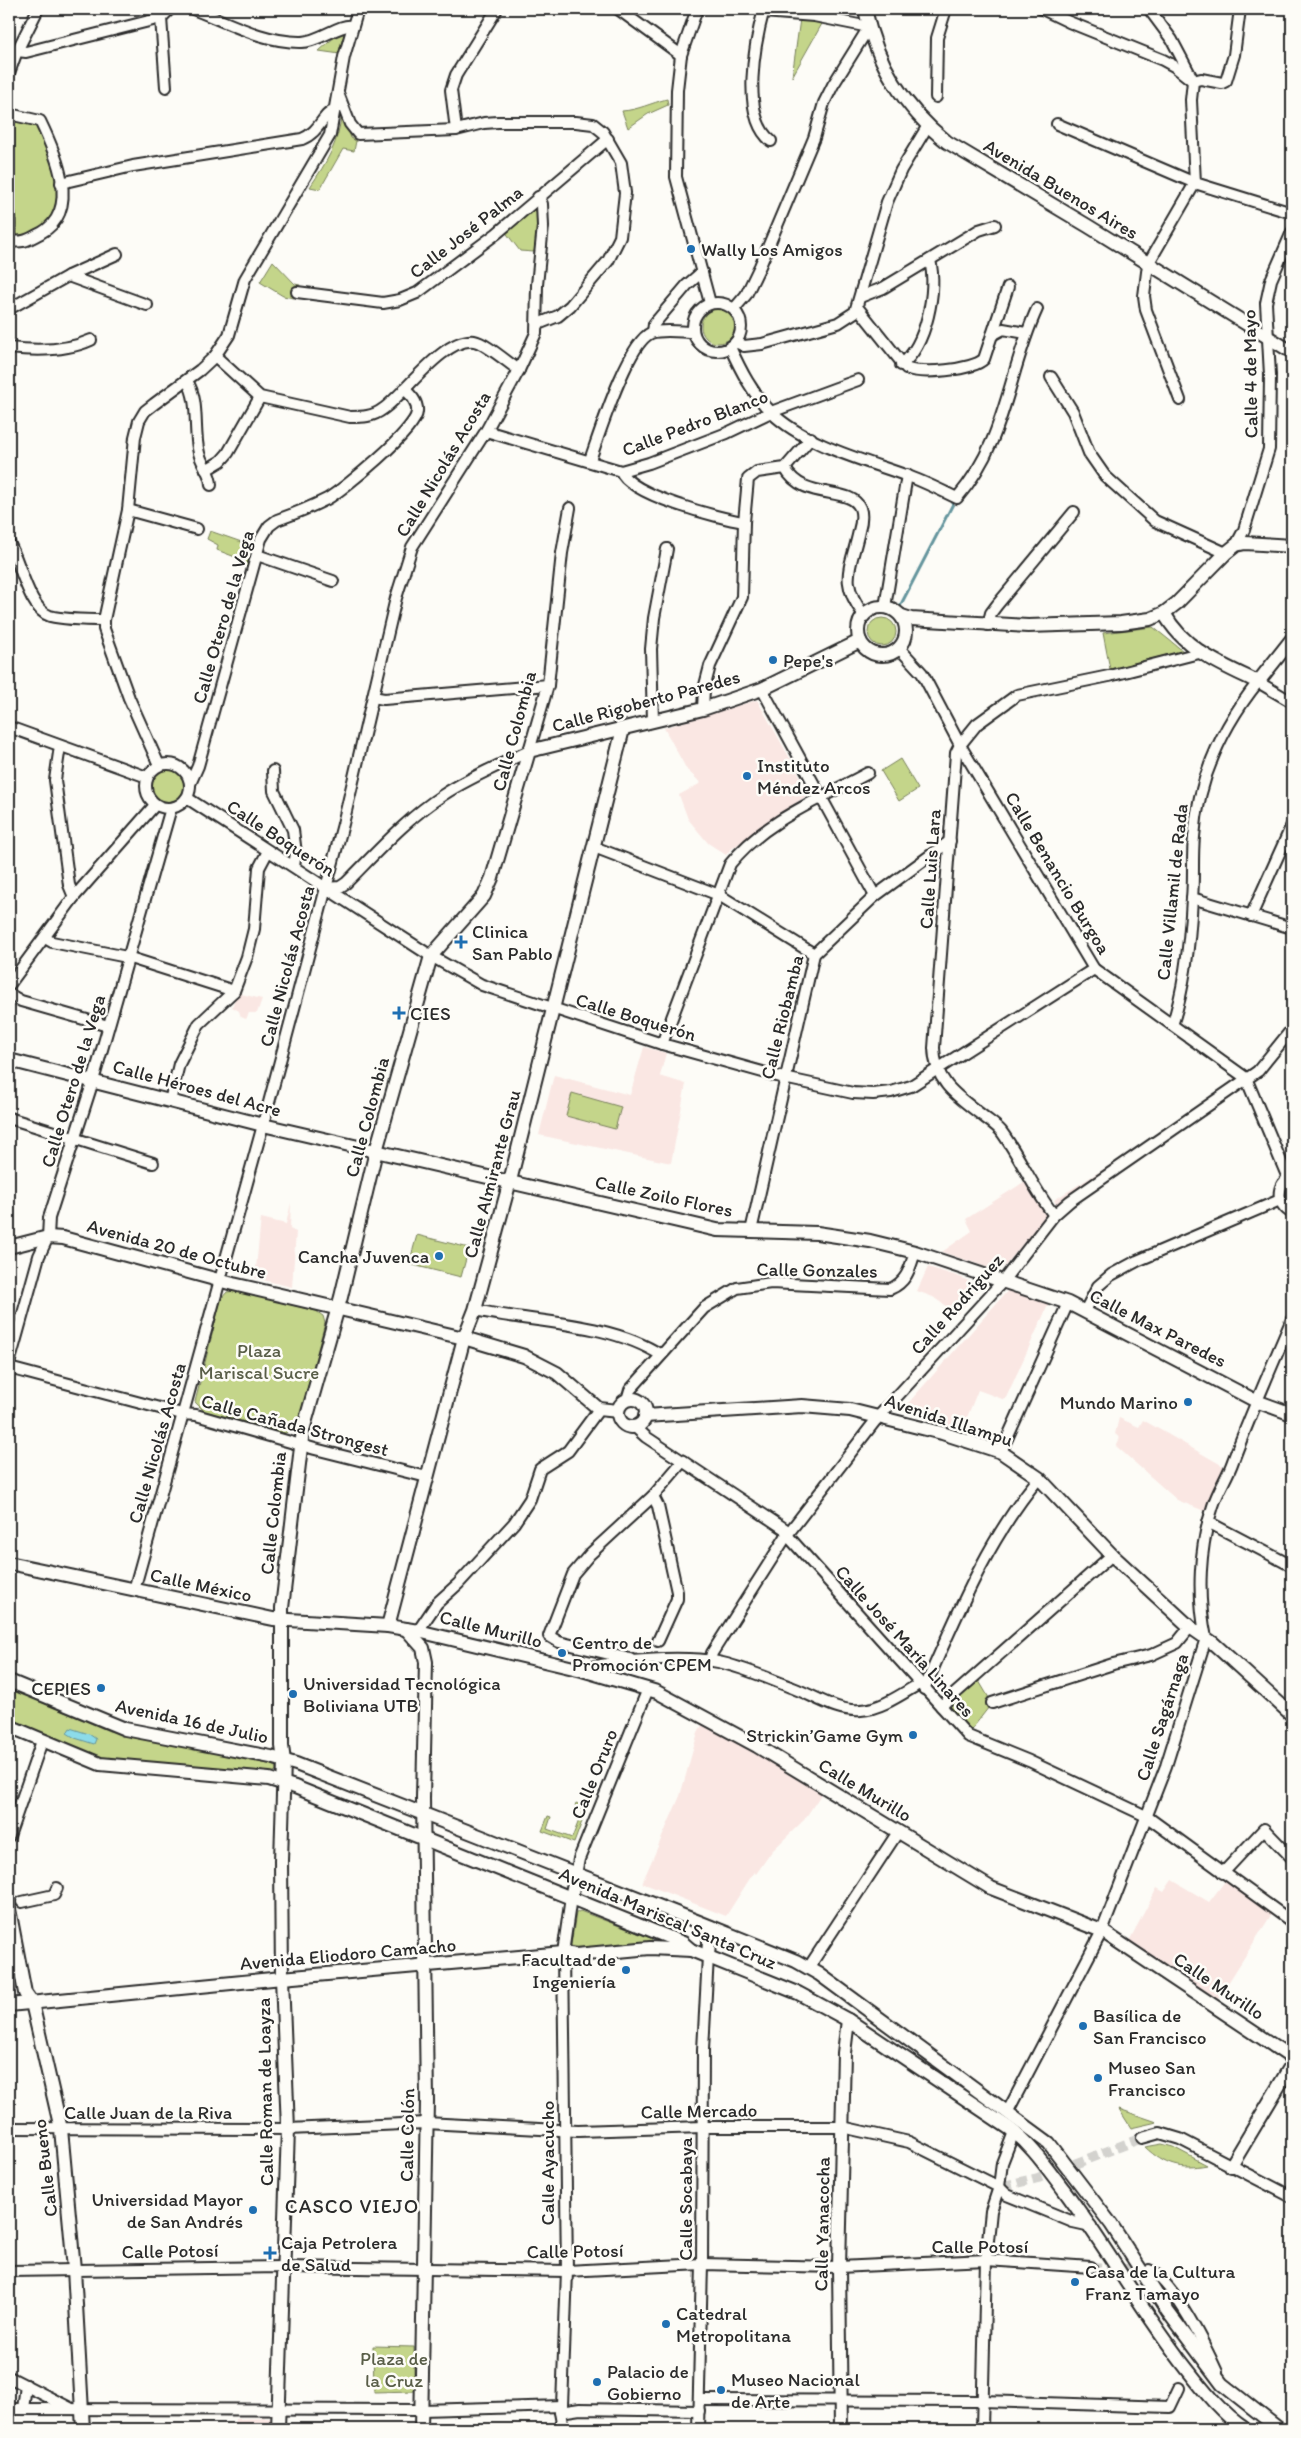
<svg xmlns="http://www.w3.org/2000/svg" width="1301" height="2438" viewBox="0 0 1301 2438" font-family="Itim,sans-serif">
  <rect width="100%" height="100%" fill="#fdfcf7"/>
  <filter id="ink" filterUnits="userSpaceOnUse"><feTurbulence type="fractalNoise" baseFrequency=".02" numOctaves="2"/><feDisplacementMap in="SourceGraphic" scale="10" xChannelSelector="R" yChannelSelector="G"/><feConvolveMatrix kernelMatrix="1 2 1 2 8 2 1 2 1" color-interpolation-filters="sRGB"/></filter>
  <g filter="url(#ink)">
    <g fill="#fae7e3">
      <polygon points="757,700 809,792 806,796 730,850 726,855 708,843 688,819 679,795 701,783 687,770 664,728"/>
      <polygon points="237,993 262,999 257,1013 249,1013 246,1019 241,1017 239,1011 232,1007"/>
      <polygon points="644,1047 666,1053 660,1076 686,1084 671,1163 539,1135 554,1075 630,1095"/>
      <polygon points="1235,1077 1241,1082 1172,1135 1057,1206 1054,1200 1168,1129 1221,1092"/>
      <polygon points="1027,1180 1046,1215 1005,1266 995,1270 942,1252 972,1231 966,1219"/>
      <polygon points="291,1203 290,1229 296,1232 292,1287 255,1278 261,1218 286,1224"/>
      <polygon points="928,1267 960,1277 981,1287 957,1314 933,1297 917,1291"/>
      <polygon points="1010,1288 1049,1303 1005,1400 978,1390 962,1430 903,1409"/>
      <polygon points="1119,1418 1139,1427 1143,1420 1225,1467 1207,1512 1177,1500 1116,1446 1120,1438 1115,1434"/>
      <polygon points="704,1722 822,1793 804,1820 772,1851 756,1874 754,1872 726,1916 642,1883 680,1796 698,1732"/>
      <polygon points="1172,1880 1209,1902 1226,1880 1273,1912 1218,1999 1127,1945 1157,1888 1164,1892"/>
      <polygon points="271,2418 271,2429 234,2429 235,2419"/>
    </g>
    <g fill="#c4d58a" stroke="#78805a">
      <polygon points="800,19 823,22 792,77"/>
      <polygon points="347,31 340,54 319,51 338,34"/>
      <path d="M667,99L668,105L648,114L628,128L622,111C638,110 651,103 667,99Z"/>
      <path d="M342,112L351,138L356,141L354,151L343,149L320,189L310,187C328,160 338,144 342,112Z"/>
      <path d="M9,120C17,122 32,123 39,128C42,130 47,135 50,139C57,149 60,201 55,212C47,225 31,234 17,237L16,212L9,195Z"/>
      <path d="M533,207C544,219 536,238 534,252L520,251L504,230Z"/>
      <polygon points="273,261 295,284 300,285 294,298 283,296 260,282"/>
      <circle cx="718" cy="326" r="17"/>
      <polygon points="210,531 253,546 246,567 243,560 217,550 218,545 207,539"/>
      <circle cx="882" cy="632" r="14"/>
      <polygon points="1153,627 1183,651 1110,669 1103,633"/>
      <polygon points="900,759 918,789 899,801 881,771"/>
      <circle cx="168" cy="786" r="19"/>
      <polygon points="572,1093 621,1107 615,1129 566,1116"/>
      <polygon points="417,1235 469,1248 461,1277 409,1264"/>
      <polygon points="235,1291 316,1311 323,1316 325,1323 297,1427 285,1433 204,1411 195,1402 221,1299 227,1292"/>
      <polygon points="976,1676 992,1703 968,1734 946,1702"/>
      <polygon points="9,1688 109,1731 248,1759 275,1766 276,1770 274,1772 250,1772 97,1757 9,1719"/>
      <polygon points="576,1803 587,1808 574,1843 542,1831 548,1816 551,1817 547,1829 572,1838 583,1810 575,1806"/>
      <polygon points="580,1911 651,1938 653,1942 575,1950 571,1945 576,1913"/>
      <polygon points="1119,2109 1157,2122 1131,2128"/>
      <path d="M1162,2144L1173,2147L1207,2165C1181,2170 1165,2166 1145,2147Z"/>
      <polygon points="373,2346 414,2347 414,2391 374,2392"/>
    </g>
    <polygon fill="#8cdbe9" stroke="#65959d" points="70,1728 89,1734 96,1739 94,1744 75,1738 67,1733"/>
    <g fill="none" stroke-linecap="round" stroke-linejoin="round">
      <polyline stroke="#65959d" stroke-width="3" points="897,612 955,500"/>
      <g stroke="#d3d2ce" stroke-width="10" stroke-dasharray="10 5" stroke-linecap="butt">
        <polyline points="1003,2186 1038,2178 1142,2138"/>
        <polyline points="1091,2267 1147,2270"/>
      </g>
      <g stroke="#2b2b2b" stroke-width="14">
        <g id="minor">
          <path d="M193,9C227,22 265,43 302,42C318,42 341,23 352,26"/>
          <polyline points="618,9 681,55"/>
          <polyline points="697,9 681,55 677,90 676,177 710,303"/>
          <path d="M764,9C755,42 740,116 771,141"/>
          <polyline points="1042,9 1069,22 1163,60 1174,66 1193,81"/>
          <polyline points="1149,9 1172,40 1192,78"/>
          <polyline points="161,18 166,87"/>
          <polyline points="17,51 26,52 161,18 170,9"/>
          <polyline points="9,73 17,51 38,9"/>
          <polyline points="1193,81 1201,79 1222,83 1226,81 1234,55 1240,9"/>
          <polyline points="338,93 350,124 358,134 456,130 484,123 498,122 576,122 593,124 603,132 621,163 625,193 620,237 608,261 570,306 558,316 538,324"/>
          <polyline points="936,97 937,38 946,9"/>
          <path d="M9,114L40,121C55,152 82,210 41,233C27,240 25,243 9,241"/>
          <polyline points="1057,124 1195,183 1292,213"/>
          <polyline points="456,130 451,90 456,75 497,9"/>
          <path d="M61,183L133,166L302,139C320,132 323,113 334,111"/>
          <polyline points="9,217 9,235"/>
          <polyline points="68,276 147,305"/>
          <polyline points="297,292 383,303 400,300 417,293 496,234 608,139"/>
          <polyline points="860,297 883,288 979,230 995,225"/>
          <circle cx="717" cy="327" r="24"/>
          <path d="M858,308L906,368C920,375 973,370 984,359L1008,287"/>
          <polyline points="9,309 68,276 117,254"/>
          <polyline points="734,309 746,295 760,266 814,138 824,103 833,85 869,27 814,16 763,12"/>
          <polyline points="653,332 654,324 687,285 702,272"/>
          <polyline points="992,335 1003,329 1026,333"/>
          <polyline points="736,342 744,346 762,344 838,323 855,312 887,202 901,170 927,127"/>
          <path d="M730,347C741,371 752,393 771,412C803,444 863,460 905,475C923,481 940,490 957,498C1007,440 1007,374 1037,309"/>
          <path d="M9,348C36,351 67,351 91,340"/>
          <path d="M215,356L260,397L350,417C362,417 373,417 383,409C405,394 444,337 474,341C486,343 508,363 519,370"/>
          <path d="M901,365C927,345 937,290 930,260"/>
          <polyline points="1051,377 1073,412 1089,453 1105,476 1155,521 1226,553"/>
          <path d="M187,381C200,401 193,431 199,453C202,465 211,473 211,485"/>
          <polyline points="1180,400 1146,310 1144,296 1148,264 1195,183 1191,100 1193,81"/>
          <polyline points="486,431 621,471 649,463 727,433 771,412 858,380"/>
          <path d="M590,460C599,435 628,342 651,333C662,329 681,332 693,332"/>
          <path d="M785,468C803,502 850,485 860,508C863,516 861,524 859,531C851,568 838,581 864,615"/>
          <polyline points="206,470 221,461 228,453 260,397"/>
          <path d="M621,471C629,495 719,518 744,522"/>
          <polyline points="128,510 197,529"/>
          <path d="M9,543C20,561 29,610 50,616C66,620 86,620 104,620"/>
          <polyline points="1236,545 1244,530 1269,449 1270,375 1266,303 1271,280 1292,232"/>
          <polyline points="257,555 333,581"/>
          <polyline points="885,607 907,475"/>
          <polyline points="988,625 991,613 997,605 1074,512"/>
          <polyline points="899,648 922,673 960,745 1094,969 1246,1078 1288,1178"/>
          <polyline points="762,689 875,896"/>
          <polyline points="373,697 384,699 548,685"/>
          <polyline points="703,709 704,689 710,666 742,597 744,522 748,479 757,472 785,468 811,438"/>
          <polyline points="653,721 651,649 654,618 667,549"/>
          <polyline points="9,727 147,777"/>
          <polyline points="60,746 55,780 69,885 74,897"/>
          <circle cx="168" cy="786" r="22"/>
          <polyline points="159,765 129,698 104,629 104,620 128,510 135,437 139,421 145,411 154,404 200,370 215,356 229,335 245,279 330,135 344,57 358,9"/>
          <polyline points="273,771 274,791 293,830 296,853 294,866"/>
          <path d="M190,784L198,766L261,539L269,526L277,520C294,514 311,507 327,499C344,489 416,430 417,412C418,402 411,395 404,389"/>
          <polyline points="187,798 431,956 482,985 662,1044 784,1078 853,1093 873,1094 891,1092 911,1086 1094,969"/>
          <polyline points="594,847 719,895 814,954"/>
          <path d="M325,888L340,887L346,883C377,852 406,819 443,795C470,777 500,765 529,751L548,685L562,553L570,508"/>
          <polyline points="1192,898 1292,928"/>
          <polyline points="1251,916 1292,825"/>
          <polyline points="45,938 52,942 127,957 234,991"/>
          <polyline points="9,985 74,897 155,805"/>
          <polyline points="9,994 21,1001 108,1026"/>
          <path d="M1172,1025C1185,988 1190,938 1192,898C1194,878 1192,857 1194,837C1198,778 1222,727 1258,682L1292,702"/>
          <path d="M662,1044L730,864C764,821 820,799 868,773"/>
          <polyline points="170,1101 179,1064 199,1024 234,991 247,957 254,929 259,868 268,851"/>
          <polyline points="9,1118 153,1163"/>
          <path d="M1292,1176C1275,1184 1276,1205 1292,1213"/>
          <path d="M1054,1215C1033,1189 1021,1158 1001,1131C996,1125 989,1121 983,1116C957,1096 935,1083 934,1048L956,753L960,745L977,724L1017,695L1109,676L1199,653"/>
          <polyline points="751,1231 814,954 875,896 950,841"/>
          <path d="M475,1310C535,1323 610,1322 661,1355"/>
          <polyline points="1085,1311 1098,1286 1111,1275 1137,1261 1280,1200"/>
          <polyline points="9,1364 39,1256 48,1237 49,1218 93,1081 171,808"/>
          <polyline points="9,1368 182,1414 196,1415 315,1449 427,1477"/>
          <path d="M627,1400L630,1390L704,1308L737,1288L771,1283L890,1289C907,1282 910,1268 915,1252"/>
          <polyline points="635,1427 646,1437 785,1529 787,1535 968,1736 1029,1761 1146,1816 1292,1922"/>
          <polyline points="1001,1452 1068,1303"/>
          <polyline points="653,1496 658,1506 677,1592 677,1599 658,1641"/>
          <polyline points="1208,1522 1292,1566"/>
          <polyline points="134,1590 263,1125 343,824 396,598 412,547 486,431 519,370 536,333 537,285 543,226 542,204 538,197"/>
          <polyline points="418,1631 437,1603 458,1584 514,1523 530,1499 540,1469 568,1451 599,1409"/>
          <polyline points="630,1659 559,1642 549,1636 573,1574 590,1554 653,1496 683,1461"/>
          <polyline points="710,1661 712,1653 787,1535 879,1416 1003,1281 1054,1215 1070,1201 1258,1071 1292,1029"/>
          <path d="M582,1670C611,1659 687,1656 718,1662C743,1667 769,1679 793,1688C815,1696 836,1712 861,1710C881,1709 902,1694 919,1684"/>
          <path d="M924,1689C957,1615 987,1540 1039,1478"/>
          <polyline points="992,1703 1113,1664 1151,1655 1177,1643 1190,1627"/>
          <polyline points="941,1706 1112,1555"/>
          <polyline points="9,1836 42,1741"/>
          <polyline points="1223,1873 1264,1829 1292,1858"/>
          <polyline points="576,1874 579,1859 648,1689"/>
          <polyline points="22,1902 54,1895 57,1888"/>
          <polyline points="809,1967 898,1832"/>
          <path d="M1008,2111L1102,1931L1166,1766L1206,1638C1197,1595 1199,1548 1213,1506C1218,1490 1228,1476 1233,1461C1251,1413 1272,1366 1292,1319"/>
          <polyline points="9,2128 288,2129 426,2123 578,2131 703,2127 842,2127 909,2142 999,2187 1007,2195 1073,2222 1091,2226"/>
          <polyline points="1142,2138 1160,2133 1180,2139 1292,2197"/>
          <path d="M1150,2270C1175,2285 1205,2345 1217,2372"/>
          <polyline points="9,2271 283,2267 567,2271 702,2264 839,2267 986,2260 1091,2267"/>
          <polyline points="9,2377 70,2408"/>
          <polyline points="699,2400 981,2401 1170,2407 1179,2388"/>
          <polyline points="9,2409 422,2410 562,2406"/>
          <polyline points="23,2409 26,2385"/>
          <polyline points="560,2412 580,2409 699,2411"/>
          <polyline points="563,2429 560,2412 562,2406 567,2271 563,1953 571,1897"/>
          <polyline points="698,2429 702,2264 703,2050 708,1956"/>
          <polyline points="982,2429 986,2260 991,2211 999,2187 1002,2163 1014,2132"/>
        </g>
      </g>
      <g stroke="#2b2b2b" stroke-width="16">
        <g id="major">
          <path d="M865,9C876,62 904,108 947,142L1088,226L1292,352"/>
          <circle cx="882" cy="631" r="24"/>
          <path d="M1164,613C1184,650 1222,665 1258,682L1292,639"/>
          <polyline points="902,616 911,619 1028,626 1121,623 1150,619 1164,613 1177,603 1226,553 1236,545 1245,543 1292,546"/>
          <polyline points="9,1060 263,1125 717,1230 817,1233 870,1241 915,1252 1068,1303 1256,1401 1292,1414"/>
          <polyline points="9,1247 48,1237 63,1238 233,1284 464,1338 524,1356 557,1373 599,1409 618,1411"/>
          <circle cx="632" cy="1413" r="14"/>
          <polyline points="645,1416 802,1406 850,1410 942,1433 1001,1452 1039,1478 1112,1555 1190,1627 1213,1643 1292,1715"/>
          <polyline points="9,1563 273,1619 388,1626 418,1631 582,1670 657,1692 757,1746 991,1888 1102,1931 1292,2058"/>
          <polyline points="388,1626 464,1338 475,1310 510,1181 623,729"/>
          <polyline points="406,1629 423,1648 426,1662 423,1798 427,2101 421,2429"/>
          <polyline points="9,1681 125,1729 271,1757 296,1764 699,1922 796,1961 819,1974 1049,2143 1111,2224 1168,2312 1222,2384 1279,2429"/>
          <path d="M9,1726L100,1764L269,1779L295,1787L683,1943L691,1950L798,1993L848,2020L1009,2128C1032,2145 1047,2168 1064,2190C1108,2249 1142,2312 1187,2369C1204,2391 1222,2414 1245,2429"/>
          <polyline points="571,1897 576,1874"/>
          <polyline points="9,1909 25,1993 32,2003 61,2129 74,2269 83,2429"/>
          <polyline points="708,1956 710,1927"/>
          <polyline points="9,2005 282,1978 563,1953 576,1955 650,1948 691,1950"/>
          <polyline points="1231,2166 1292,2064"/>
          <polyline points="278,2429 288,2129 282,1978 281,1861 284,1761 282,1746 282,1608 303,1430 341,1297 376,1151 431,956 484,896 492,878 529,751 703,709 762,689 860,641"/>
          <polyline points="841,2429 839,2267 844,2053 848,2020"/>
        </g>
      </g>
      <use href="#minor" stroke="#fdfcf7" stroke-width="10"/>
      <use href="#major" stroke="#fdfcf7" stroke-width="12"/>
    </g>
  </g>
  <g fill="#1f6fb2" stroke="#fdfcf7" stroke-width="2">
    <circle cx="691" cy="249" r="5"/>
    <circle cx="773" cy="660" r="5"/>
    <circle cx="747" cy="776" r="5"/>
    <path d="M458.5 934.5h5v5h5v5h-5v5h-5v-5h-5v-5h5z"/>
    <path d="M396.5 1005.5h5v5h5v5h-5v5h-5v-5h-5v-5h5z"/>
    <circle cx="439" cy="1256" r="5"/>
    <circle cx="1188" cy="1402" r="5"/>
    <circle cx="562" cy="1653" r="5"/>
    <circle cx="101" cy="1688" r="5"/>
    <circle cx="293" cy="1694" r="5"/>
    <circle cx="913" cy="1735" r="5"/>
    <circle cx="626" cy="1970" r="5"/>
    <circle cx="1083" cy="2026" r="5"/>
    <circle cx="1098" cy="2078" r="5"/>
    <circle cx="253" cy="2210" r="5"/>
    <path d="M267.5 2245.5h5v5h5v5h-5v5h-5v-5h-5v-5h5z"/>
    <circle cx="1075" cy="2282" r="5"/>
    <circle cx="666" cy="2324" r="5"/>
    <circle cx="597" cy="2382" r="5"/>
    <circle cx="721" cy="2390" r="5"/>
  </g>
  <g text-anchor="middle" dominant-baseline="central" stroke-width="5" stroke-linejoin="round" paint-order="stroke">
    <g font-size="19" fill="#2b2b2b" stroke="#fdfcf7">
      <text transform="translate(1061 189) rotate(31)">Avenida Buenos Aires</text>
      <text transform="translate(466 232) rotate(-38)">Calle José Palma</text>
      <text transform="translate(1250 374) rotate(-91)">Calle 4 de Mayo</text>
      <text transform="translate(695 423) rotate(-21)">Calle Pedro Blanco</text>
      <text transform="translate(443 464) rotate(-59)">Calle Nicolás Acosta</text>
      <text transform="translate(223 617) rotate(-74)">Calle Otero de la Vega</text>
      <text transform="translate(646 701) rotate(-15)">Calle Rigoberto Paredes</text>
      <text transform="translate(514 731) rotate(-75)">Calle Colombia</text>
      <text transform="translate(281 838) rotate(33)">Calle Boquerón</text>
      <text transform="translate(930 869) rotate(-86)">Calle Luis Lara</text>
      <text transform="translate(1058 873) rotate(59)">Calle Benancio Burgoa</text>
      <text transform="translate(1172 892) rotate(-84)">Calle Villamil de Rada</text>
      <text transform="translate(287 966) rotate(-75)">Calle Nicolás Acosta</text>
      <text transform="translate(636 1017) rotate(17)">Calle Boquerón</text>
      <text transform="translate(782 1017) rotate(-76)">Calle Riobamba</text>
      <text transform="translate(73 1081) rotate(-73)">Calle Otero de la Vega</text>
      <text transform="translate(197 1088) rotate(15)">Calle Héroes del Acre</text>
      <text transform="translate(367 1117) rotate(-75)">Calle Colombia</text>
      <text transform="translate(492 1174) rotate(-75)">Calle Almirante Grau</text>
      <text transform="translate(664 1196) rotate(12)">Calle Zoilo Flores</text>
      <text transform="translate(177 1249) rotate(15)">Avenida 20 de Octubre</text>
      <text transform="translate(817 1270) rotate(1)">Calle Gonzales</text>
      <text transform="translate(957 1304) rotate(-48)">Calle Rodriguez</text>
      <text transform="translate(1158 1328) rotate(27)">Calle Max Paredes</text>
      <text transform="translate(949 1420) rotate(18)">Avenida Illampu</text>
      <text transform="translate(295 1425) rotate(15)">Calle Cañada Strongest</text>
      <text transform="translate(157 1443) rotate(-74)">Calle Nicolás Acosta</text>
      <text transform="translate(273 1513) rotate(-84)">Calle Colombia</text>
      <text transform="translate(201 1585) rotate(12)">Calle México</text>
      <text transform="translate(491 1629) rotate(14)">Calle Murillo</text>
      <text transform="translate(905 1641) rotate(48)">Calle José María Linares</text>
      <text transform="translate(1162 1717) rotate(-72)">Calle Sagárnaga</text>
      <text transform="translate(192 1721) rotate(12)">Avenida 16 de Julio</text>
      <text transform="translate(594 1774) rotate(-68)">Calle Oruro</text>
      <text transform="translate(865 1790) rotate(31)">Calle Murillo</text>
      <text transform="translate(668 1918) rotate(23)">Avenida Mariscal Santa Cruz</text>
      <text transform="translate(348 1954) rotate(-5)">Avenida Eliodoro Camacho</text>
      <text transform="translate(1219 1986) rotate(34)">Calle Murillo</text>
      <text transform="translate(265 2092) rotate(-91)">Calle Roman de Loayza</text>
      <text transform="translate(699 2111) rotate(-1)">Calle Mercado</text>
      <text x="148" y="2112">Calle Juan de la Riva</text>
      <text transform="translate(407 2135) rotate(-89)">Calle Colón</text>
      <text transform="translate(547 2163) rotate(-90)">Calle Ayacucho</text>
      <text transform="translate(45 2168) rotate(-97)">Calle Bueno</text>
      <text transform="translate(685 2199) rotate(-90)">Calle Socabaya</text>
      <text transform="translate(822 2224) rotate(-89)">Calle Yanacocha</text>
      <text x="980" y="2246">Calle Potosí</text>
      <text transform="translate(170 2251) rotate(-1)">Calle Potosí</text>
      <text transform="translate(575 2251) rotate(-1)">Calle Potosí</text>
    </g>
    <g font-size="19" fill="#2b2b2b" stroke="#fdfcf7" text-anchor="start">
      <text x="701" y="249">Wally Los Amigos</text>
      <text x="783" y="660">Pepe's</text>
      <text x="757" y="765">Instituto<tspan x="757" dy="22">Méndez Arcos</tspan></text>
      <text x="472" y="931">Clinica<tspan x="472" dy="22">San Pablo</tspan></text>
      <text x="410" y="1013">CIES</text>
      <text x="429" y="1256" text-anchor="end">Cancha Juvenca</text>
      <text x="1178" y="1402" text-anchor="end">Mundo Marino</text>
      <text x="572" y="1642">Centro de<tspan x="572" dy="22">Promoción CPEM</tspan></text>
      <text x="303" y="1683">Universidad Tecnológica<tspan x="303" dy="22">Boliviana UTB</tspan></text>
      <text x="91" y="1688" text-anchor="end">CEPIES</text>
      <text x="903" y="1735" text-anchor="end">Strickin’Game Gym</text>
      <text x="616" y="1959" text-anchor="end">Facultad de<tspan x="616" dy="22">Ingeniería</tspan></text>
      <text x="1093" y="2015">Basílica de<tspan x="1093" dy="22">San Francisco</tspan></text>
      <text x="1108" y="2067">Museo San<tspan x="1108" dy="22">Francisco</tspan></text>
      <text x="243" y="2199" text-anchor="end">Universidad Mayor<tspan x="243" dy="22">de San Andrés</tspan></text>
      <text x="281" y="2242">Caja Petrolera<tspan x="281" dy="22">de Salud</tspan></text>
      <text x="1085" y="2271">Casa de la Cultura<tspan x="1085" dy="22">Franz Tamayo</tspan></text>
      <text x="676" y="2313">Catedral<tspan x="676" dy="22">Metropolitana</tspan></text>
      <text x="607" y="2371">Palacio de<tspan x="607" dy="22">Gobierno</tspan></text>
      <text x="731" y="2379">Museo Nacional<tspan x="731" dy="22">de Arte</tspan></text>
    </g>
    <g font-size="19" fill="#595e48" stroke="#fdfcf7">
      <text x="259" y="1350">Plaza<tspan x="259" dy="22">Mariscal Sucre</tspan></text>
      <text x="394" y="2358">Plaza de<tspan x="394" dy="22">la Cruz</tspan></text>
    </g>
    <g font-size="20" letter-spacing="1" fill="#2b2b2b" stroke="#fdfcf7">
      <text x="352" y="2206">CASCO VIEJO</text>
    </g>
  </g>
  <rect width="1301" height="2438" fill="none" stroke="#fdfcf7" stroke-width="30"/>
  <rect x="15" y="15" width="1271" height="2408" fill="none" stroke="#2b2b2b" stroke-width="2" filter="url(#ink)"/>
</svg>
